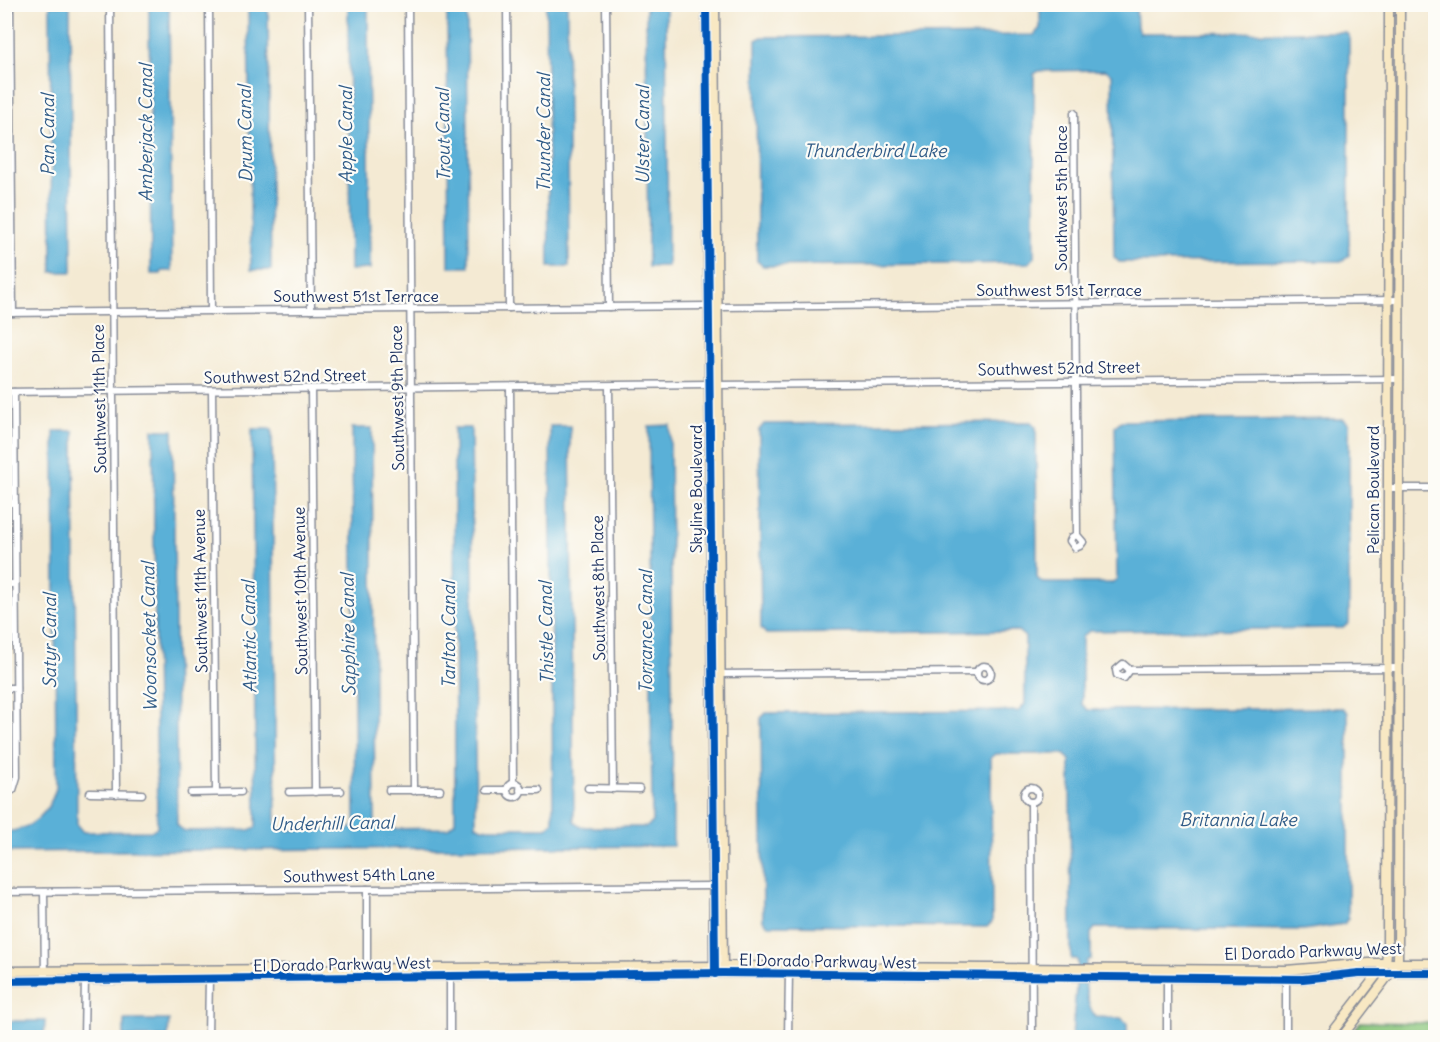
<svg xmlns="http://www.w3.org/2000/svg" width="1440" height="1042" viewBox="0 0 1440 1042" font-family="Delius,sans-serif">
  <rect width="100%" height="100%" fill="#fdfcf7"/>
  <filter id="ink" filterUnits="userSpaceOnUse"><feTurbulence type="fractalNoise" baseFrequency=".0167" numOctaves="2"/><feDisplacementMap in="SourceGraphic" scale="12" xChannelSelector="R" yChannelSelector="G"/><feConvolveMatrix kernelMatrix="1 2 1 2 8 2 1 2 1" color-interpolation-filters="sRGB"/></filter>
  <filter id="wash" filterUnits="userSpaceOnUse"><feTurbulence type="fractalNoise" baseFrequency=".008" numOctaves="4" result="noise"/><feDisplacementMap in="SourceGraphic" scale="24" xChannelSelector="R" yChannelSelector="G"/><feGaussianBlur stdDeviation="1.35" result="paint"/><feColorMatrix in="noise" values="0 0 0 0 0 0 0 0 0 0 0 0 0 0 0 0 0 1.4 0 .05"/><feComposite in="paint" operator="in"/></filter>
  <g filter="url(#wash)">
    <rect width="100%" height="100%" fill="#f4ead3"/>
    <polygon fill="#8cc87d" stroke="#547c6e" stroke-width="1.5" points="1360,1022 1435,1023 1435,1037 1350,1037"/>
    <g fill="#5ab0d7" stroke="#3a709a" stroke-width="1.5">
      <polygon points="1040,4 1136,5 1137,28 1140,33 1345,32 1349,36 1349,255 1343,261 1119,262 1114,257 1112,75 1106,70 1039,71 1034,74 1034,258 1029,263 763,266 757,261 756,40 762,37 1034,35 1040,28"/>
      <polygon points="50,5 70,5 72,272 52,272"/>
      <polygon points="149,5 169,5 172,271 162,271 161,274 151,274"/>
      <polygon points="248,5 268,5 271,270 251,270"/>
      <polygon points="348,5 368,5 370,269 350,270"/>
      <polygon points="447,5 467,5 469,267 449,267"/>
      <polygon points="546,5 567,5 569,267 549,267"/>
      <polygon points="646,5 666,5 668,266 648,267"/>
      <path d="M1344,419L1349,424V623L1343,628L1089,631L1082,637V704L1088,710L1343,708L1348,713V918L1344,924L1303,930L1095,928L1091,933V959L1087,960C1083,974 1085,1006 1096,1017L1121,1018L1127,1023V1037H1072L1078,964L1077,959H1071L1070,760L1064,754H996L991,758L992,922L987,927L768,925L763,920L761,718L766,713L1019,711L1025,704V637L1018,631L766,634L761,628L759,430L764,424L1031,422L1036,427L1037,578L1043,583H1111L1117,579L1115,426L1121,421Z"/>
      <path d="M670,425L673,846L5,852V832C31,830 49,814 56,788L54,431H74L77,825L83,832L151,831L157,827L153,430H173L177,825L184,831L249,830L256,827L252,429H272L276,824L283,830L351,829L355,824L352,428H372L375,823L382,829L448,828L455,822L454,428H471L476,825L482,828H547L553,822L550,426H570L574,821L581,827H646L652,823L649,426Z"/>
      <polygon points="124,1020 169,1020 168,1037 124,1037"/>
      <polygon points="4,1021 45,1021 44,1037 5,1037"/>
    </g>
  </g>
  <g filter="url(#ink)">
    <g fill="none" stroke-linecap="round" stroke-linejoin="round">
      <g stroke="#888c98" stroke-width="9">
        <g id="street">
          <polyline points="10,4 13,313"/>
          <polyline points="110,4 116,794"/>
          <polyline points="209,4 211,311"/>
          <polyline points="308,4 311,310"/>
          <polyline points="408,4 414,791"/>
          <polyline points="507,4 509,308"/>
          <polyline points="606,4 609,307"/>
          <polyline points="1074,113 1077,535 1083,542 1080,546 1075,548 1070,541 1072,537 1077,535"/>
          <polyline points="719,307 1399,300"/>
          <polyline points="4,313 708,306"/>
          <polyline points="719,385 1399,379"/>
          <polyline points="609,386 613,789"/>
          <polyline points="510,387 513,783"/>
          <polyline points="311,389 315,792"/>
          <polyline points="212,390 216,792"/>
          <polyline points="4,392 709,384"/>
          <polyline points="1388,488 1436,488"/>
          <polyline points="4,503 15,503"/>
          <polyline points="4,584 15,584"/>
          <circle cx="984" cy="673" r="7"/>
          <polyline points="1130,670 1124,678 1117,675 1116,670 1123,664 1130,670 1398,668"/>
          <polyline points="721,674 977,672"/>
          <polyline points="4,688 16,688"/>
          <circle cx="514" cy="790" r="7"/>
          <polyline points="588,788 639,789"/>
          <circle cx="1031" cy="795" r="7"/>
          <polyline points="389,790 440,790"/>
          <polyline points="487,790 507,790"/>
          <polyline points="520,790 539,790"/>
          <polyline points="4,792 13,790 17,777 14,392"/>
          <polyline points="289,792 341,791"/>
          <polyline points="90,793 142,794"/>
          <polyline points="191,793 241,792"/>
          <polyline points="1031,802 1032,1038"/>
          <polyline points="367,889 367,977"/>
          <polyline points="4,892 714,886"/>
          <polyline points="44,892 45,981"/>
          <polyline points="1286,977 1286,1038"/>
          <polyline points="84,1038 85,978"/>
          <polyline points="208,1038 209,977"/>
          <polyline points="450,1038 450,975"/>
          <polyline points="788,1038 789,972"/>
          <polyline points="1167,1038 1167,976"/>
        </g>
      </g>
      <g stroke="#888c98" stroke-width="11">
        <g id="secondary">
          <polyline points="706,4 714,970"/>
          <polyline points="715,4 723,970"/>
          <polyline points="4,971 723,966 1286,970 1369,963 1436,963"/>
          <polyline points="4,981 723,973 1303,979 1359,973 1436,973"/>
          <polyline points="1328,1038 1386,963 1387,953 1389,4"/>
          <polyline points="1341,1038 1398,963 1400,4"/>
        </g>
      </g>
      <use href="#street" stroke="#fff" stroke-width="6"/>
      <use href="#secondary" stroke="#f8e8c3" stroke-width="8"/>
      <g stroke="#fdfcf7" stroke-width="11">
        <g id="cycleway">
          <polyline points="706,4 715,974"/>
          <polyline points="4,981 723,973 1303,979 1359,973 1436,973"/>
        </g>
      </g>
      <use href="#cycleway" stroke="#0057b8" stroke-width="8"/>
    </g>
  </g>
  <g text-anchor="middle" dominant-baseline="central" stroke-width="4.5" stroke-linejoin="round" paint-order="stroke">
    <g font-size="16" fill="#1b2f5e" stroke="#fdfcf7">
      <text transform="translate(1061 198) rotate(-90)">Southwest 5th Place</text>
      <text x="1059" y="290">Southwest 51st Terrace</text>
      <text x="356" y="296">Southwest 51st Terrace</text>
      <text transform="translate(1059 368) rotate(-1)">Southwest 52nd Street</text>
      <text transform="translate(285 376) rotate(-1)">Southwest 52nd Street</text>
      <text transform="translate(397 398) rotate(-91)">Southwest 9th Place</text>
      <text transform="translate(99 399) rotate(-91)">Southwest 11th Place</text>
      <text transform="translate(696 489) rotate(-90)">Skyline Boulevard</text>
      <text transform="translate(1373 490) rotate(-90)">Pelican Boulevard</text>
      <text transform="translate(598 588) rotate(-91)">Southwest 8th Place</text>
      <text transform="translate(200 591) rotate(-91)">Southwest 11th Avenue</text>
      <text transform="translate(300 591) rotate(-91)">Southwest 10th Avenue</text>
      <text transform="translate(359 875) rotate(-1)">Southwest 54th Lane</text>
      <text transform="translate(1313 951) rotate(-2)">El Dorado Parkway West</text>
      <text transform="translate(828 961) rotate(1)">El Dorado Parkway West</text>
      <text transform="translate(342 964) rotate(-1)">El Dorado Parkway West</text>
    </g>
    <g font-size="18" font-style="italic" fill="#315c88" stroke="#fdfcf7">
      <text transform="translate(145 133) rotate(-90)">Amberjack Canal</text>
      <text transform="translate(543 133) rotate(-90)">Thunder Canal</text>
      <text transform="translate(245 134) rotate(-91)">Drum Canal</text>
      <text transform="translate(47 135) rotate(-90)">Pan Canal</text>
      <text transform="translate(345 135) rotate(-90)">Apple Canal</text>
      <text transform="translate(443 135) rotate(-91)">Trout Canal</text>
      <text transform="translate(642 135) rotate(-90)">Ulster Canal</text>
      <text x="875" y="150">Thunderbird Lake</text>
      <text transform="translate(645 632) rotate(-90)">Torrance Canal</text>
      <text transform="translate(546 633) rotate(-91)">Thistle Canal</text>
      <text transform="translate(348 635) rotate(-91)">Sapphire Canal</text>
      <text transform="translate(448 635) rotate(-90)">Tarlton Canal</text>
      <text transform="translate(149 637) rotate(-91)">Woonsocket Canal</text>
      <text transform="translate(249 637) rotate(-91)">Atlantic Canal</text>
      <text transform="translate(49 641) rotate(-90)">Satyr Canal</text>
      <text x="1238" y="819">Britannia Lake</text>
      <text transform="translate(332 823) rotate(-1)">Underhill Canal</text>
    </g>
  </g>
  <rect width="1440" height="1042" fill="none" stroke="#fdfcf7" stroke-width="24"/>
</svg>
